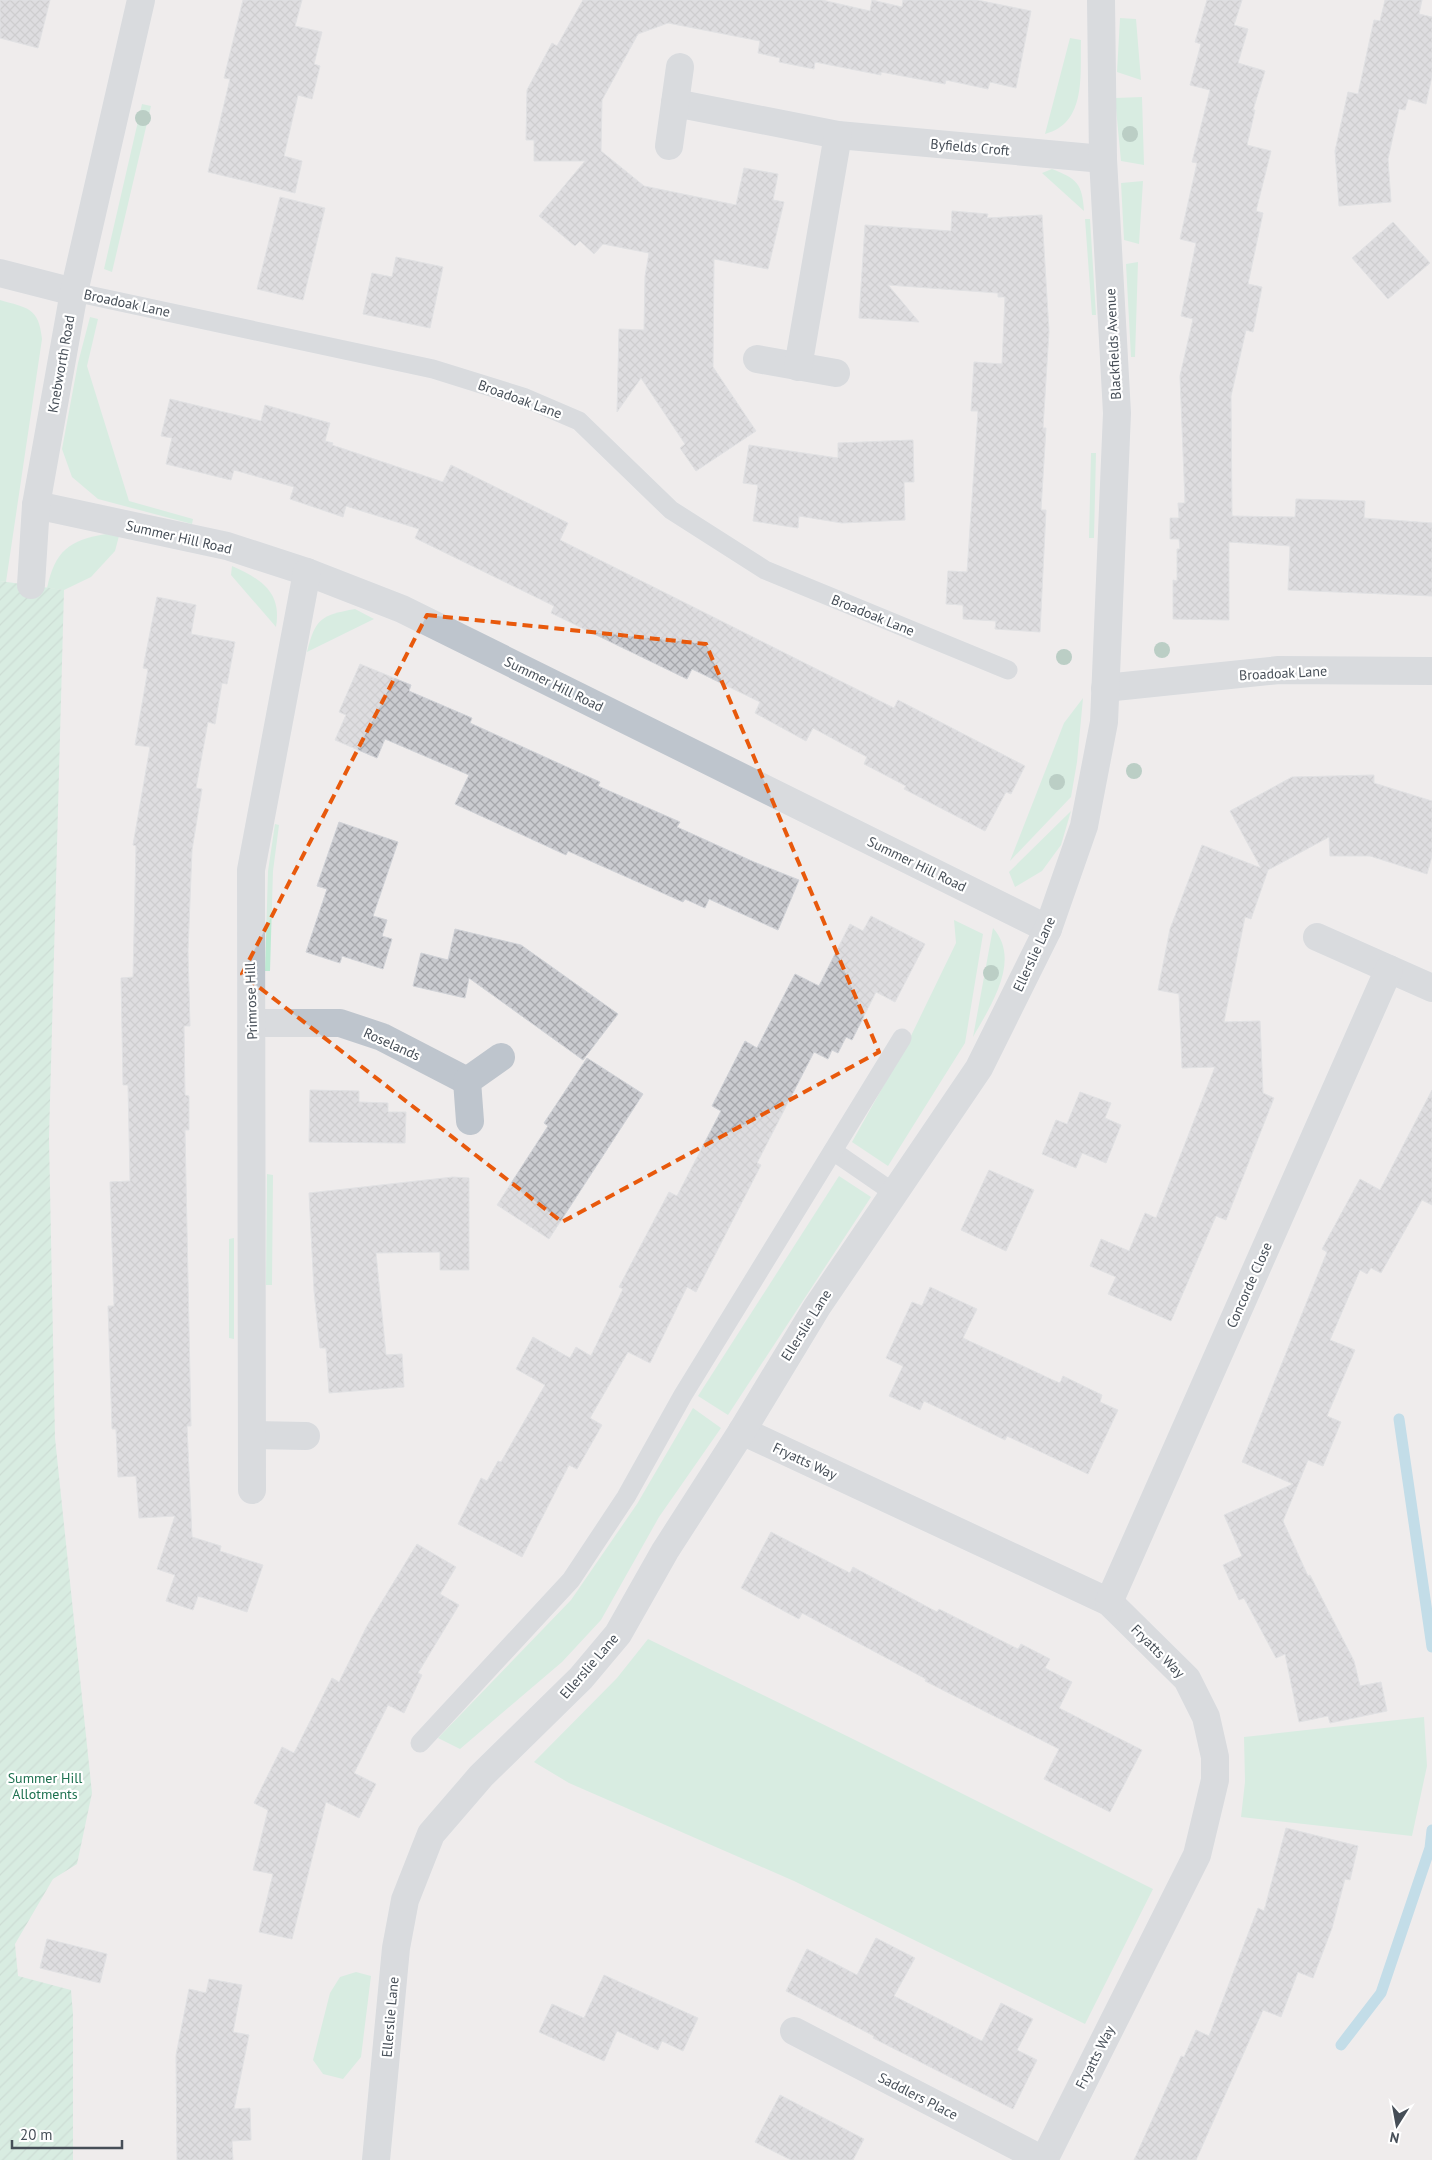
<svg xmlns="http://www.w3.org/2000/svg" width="1432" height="2160" viewBox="0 0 1432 2160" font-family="'PT Sans',sans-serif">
  <defs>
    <pattern id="garden-furrows" width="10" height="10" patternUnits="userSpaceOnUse" patternTransform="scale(1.25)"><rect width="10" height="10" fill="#bdead3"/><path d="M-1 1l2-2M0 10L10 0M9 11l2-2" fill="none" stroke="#a4cab7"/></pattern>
    <pattern id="building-cross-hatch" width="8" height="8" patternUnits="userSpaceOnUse" patternTransform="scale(1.25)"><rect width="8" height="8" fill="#cacbd0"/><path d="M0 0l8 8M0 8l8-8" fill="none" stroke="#a6a7ac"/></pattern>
  </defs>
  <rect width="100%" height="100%" fill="#efecec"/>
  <g fill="#bdead3">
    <polygon points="1120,18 1136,19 1141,80 1117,72"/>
    <path d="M1070,38L1081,40C1080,74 1087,123 1045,134Z"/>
    <polygon points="1142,97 1144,165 1121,161 1115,98"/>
    <polygon points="142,104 151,106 112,272 104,269"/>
    <path d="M1052,169C1077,179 1082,183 1084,211L1042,173Z"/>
    <polygon points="1143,181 1139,244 1124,240 1121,183"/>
    <polygon points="1085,219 1090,219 1096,315 1092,315"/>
    <polygon points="1138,262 1135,357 1131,357 1126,264"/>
    <path d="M0,300C27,308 39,307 42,339L6,582L0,581Z"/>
    <polygon points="90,317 98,319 87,366 129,501 193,519 192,524 98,499 72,477 62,449 78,363"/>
    <polygon points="1091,453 1096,453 1094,538 1089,538"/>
    <path d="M106,534L119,536L115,551L91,577L64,590L47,588C55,551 69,540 106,534Z"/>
    <path d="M232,566C261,579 282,592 276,627L231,575Z"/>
    <path d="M355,609L374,619L307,652C315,618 322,615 355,609Z"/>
    <polygon points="1083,698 1077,762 1071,797 1010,861 1064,723"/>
    <polygon points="1071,811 1061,845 1042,871 1015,887 1009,872"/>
    <polygon points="275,824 279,825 273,871 270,971 265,971 268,871"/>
    <polygon points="954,920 983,934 965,1043 888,1166 852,1142 908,1042 956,943"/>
    <path d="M993,928C1022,960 990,1007 973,1037Z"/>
    <polygon points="267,1174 273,1175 272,1285 266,1285"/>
    <polygon points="839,1176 871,1197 728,1415 698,1396"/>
    <polygon points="234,1238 234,1339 229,1338 229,1239"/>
    <polygon points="693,1408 721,1428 659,1517 601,1620 562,1662 460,1749 438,1738 571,1600 637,1504"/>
    <polygon points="648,1639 853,1739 1153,1889 1085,2024 794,1881 569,1783 534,1762 617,1678"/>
    <polygon points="1424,1717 1427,1766 1412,1836 1241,1817 1245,1782 1244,1737"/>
    <polygon points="356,1972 371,1976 361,2057 343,2079 323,2074 313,2060 330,1993 340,1977"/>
  </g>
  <polygon fill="url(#garden-furrows)" points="0,581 64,590 49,1138 55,1438 92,1793 77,1864 53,1879 15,1944 18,1976 71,1990 73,2014 73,2160 0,2160"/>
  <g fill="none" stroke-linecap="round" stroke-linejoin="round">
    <g stroke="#8ec9e3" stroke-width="11">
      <polyline points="1399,1419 1432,1647"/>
      <polyline points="1341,2045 1381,1993 1430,1848 1432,1830"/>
    </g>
  </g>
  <g fill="url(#building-cross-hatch)" stroke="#d0d2d7">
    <polygon points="0,0 50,0 38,48 0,38"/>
    <polygon points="243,0 302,0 295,26 322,32 314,64 320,66 312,99 298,95 284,156 302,161 295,193 208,172 230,79 224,78"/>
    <polygon points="583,0 822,0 870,11 872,0 902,7 903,0 977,0 1031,11 1016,88 990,82 988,89 946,80 945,84 881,72 881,75 815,62 814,69 779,62 780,58 758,53 760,41 668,23 638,34 602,100 601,151 644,186 736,205 744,168 778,174 773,200 784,202 768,269 714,259 713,367 756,431 696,471 680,448 685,444 641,378 617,412 619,329 644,330 645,276 649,253 603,244 594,254 580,241 575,246 539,216 585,161 534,161 534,140 526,140 527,90 552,43 557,46"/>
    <polygon points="1207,0 1242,0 1234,25 1248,29 1238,63 1265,71 1253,110 1255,110 1247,145 1271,151 1256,211 1263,213 1248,284 1262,287 1253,332 1246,330 1231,396 1232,516 1295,517 1296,499 1365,501 1364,518 1432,523 1432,596 1288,590 1290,546 1229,542 1229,620 1173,619 1173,580 1177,581 1177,549 1180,549 1179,539 1170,539 1170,518 1179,518 1178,503 1185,503 1180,376 1193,319 1181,316 1196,243 1180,239 1197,163 1192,162 1210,90 1190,85 1201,44 1195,42"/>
    <polygon points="1385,0 1422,0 1419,14 1432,17 1432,76 1426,104 1408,99 1405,110 1399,109 1388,159 1391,202 1339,206 1335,151 1348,92 1358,94 1374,20 1380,21"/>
    <polygon points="280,197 325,208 303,300 257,289"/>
    <polygon points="952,211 988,214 987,218 1042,215 1049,331 1043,428 1046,428 1041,510 1046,510 1040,632 995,629 996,621 963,619 963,605 946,604 948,571 967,572 978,411 971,411 974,362 1002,364 1005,297 998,297 998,293 888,285 919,322 859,318 865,225 951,231"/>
    <polygon points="1393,222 1430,263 1388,299 1352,258"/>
    <polygon points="396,257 443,267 430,328 363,314 372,273 392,277"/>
    <polygon points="170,399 261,421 265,405 330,423 325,441 333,443 332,445 443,482 451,465 568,523 560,540 894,708 898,700 1025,766 1011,794 1006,792 985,831 904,789 906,786 864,764 867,757 813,728 806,741 755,713 760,702 692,669 687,679 551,613 554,606 415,538 419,529 346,506 343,517 290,499 294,487 234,470 231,480 166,464 172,438 161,436"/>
    <polygon points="913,440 914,482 904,482 905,520 842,523 799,516 798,528 753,521 758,485 743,483 749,445 838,458 838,443"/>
    <polygon points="157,597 196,605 191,634 235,642 227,684 222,683 215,724 208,722 196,788 202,789 192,850 188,951 190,1026 184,1026 185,1095 189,1096 189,1130 185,1130 191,1426 187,1426 192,1537 221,1546 220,1551 263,1565 247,1612 198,1596 193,1610 166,1601 175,1575 157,1569 175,1516 139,1518 136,1476 118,1477 116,1429 112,1429 108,1306 114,1306 110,1182 130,1181 128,1085 123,1085 121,978 133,977 136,846 133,845 150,747 135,745 148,669 143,668"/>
    <polygon points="360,664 411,685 409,691 472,718 470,723 600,782 598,786 680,822 677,827 754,862 799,880 778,930 709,899 705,908 685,899 683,902 568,851 566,855 455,804 469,775 385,739 377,758 335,740 346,715 339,712"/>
    <polygon points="1374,775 1374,783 1432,801 1432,856 1427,874 1370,856 1330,856 1329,837 1268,870 1251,919 1245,917 1224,1022 1260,1021 1263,1093 1274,1098 1226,1220 1216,1216 1171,1321 1108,1294 1116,1277 1090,1266 1101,1239 1129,1251 1145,1213 1156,1218 1215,1067 1182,1068 1179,994 1158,990 1170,929 1202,845 1261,868 1230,811 1292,777"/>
    <polygon points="339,822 398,842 373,916 387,920 382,936 392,939 383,969 342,956 340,963 306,952 327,889 317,886"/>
    <polygon points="871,916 925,944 895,1002 876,992 852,1040 846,1037 838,1053 832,1050 828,1059 814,1052 757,1163 761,1165 696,1292 687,1287 650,1363 628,1352 590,1418 602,1425 577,1469 569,1465 522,1557 458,1524 481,1478 487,1481 498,1461 501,1462 545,1385 516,1369 533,1337 570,1358 576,1347 591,1356 623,1289 619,1287 669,1192 677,1196 721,1111 712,1106 745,1041 757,1048 795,974 819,986 850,924 863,931"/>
    <polygon points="455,929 521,945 618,1014 583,1060 469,978 465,998 413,986 421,953 448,960"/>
    <polygon points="587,1058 643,1094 549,1239 497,1205 548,1126 544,1123"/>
    <polygon points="310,1090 359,1091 359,1102 388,1103 388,1112 406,1112 405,1143 309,1142"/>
    <polygon points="1432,1090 1432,1205 1422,1200 1381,1273 1371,1268 1367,1274 1360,1270 1330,1340 1355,1350 1327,1416 1341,1422 1323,1466 1308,1460 1283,1521 1308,1576 1310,1575 1354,1661 1360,1686 1381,1682 1387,1711 1330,1723 1328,1716 1299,1722 1285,1654 1276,1658 1244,1598 1239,1600 1223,1565 1242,1556 1224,1515 1293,1484 1242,1462 1327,1252 1322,1249 1360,1179 1380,1190"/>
    <polygon points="1080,1092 1111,1103 1105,1118 1121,1125 1106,1163 1082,1153 1076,1168 1042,1154 1056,1120 1067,1124"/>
    <polygon points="989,1170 1034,1190 1006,1251 961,1230"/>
    <polygon points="453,1177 469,1178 469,1270 440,1270 440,1252 376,1253 386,1355 402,1354 404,1387 329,1393 326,1348 320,1348 314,1291 309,1193"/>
    <polygon points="930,1287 977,1309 963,1338 1055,1381 1060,1383 1063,1376 1102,1395 1100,1402 1118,1410 1088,1474 1007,1436 1005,1440 924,1401 920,1410 889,1396 903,1366 886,1358 912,1302 922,1306"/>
    <polygon points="771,1532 850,1573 853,1567 937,1612 939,1609 1018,1649 1021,1644 1050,1659 1045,1668 1072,1682 1059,1708 1142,1750 1110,1812 1044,1779 1059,1749 925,1681 926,1679 802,1613 799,1619 741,1588"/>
    <polygon points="417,1544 456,1567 440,1594 459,1605 418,1673 422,1675 404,1713 388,1705 354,1773 376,1784 359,1818 326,1802 292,1939 259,1932 273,1874 253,1870 268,1810 254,1803 282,1747 294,1753 332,1678 339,1682 367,1626"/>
    <polygon points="1286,1828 1358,1846 1350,1880 1345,1879 1332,1928 1313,1978 1298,1972 1281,2017 1263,2010 1196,2160 1134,2160 1181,2056 1184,2057 1196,2030 1209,2036 1258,1908 1264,1911"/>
    <polygon points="876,1938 915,1958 894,1996 982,2041 1001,2003 1033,2019 1017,2050 1037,2060 1013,2109 873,2038 874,2036 786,1991 807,1949 857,1975"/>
    <polygon points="47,1939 107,1954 100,1983 40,1968"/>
    <polygon points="604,1975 698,2018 683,2051 662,2041 658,2050 617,2031 604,2061 539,2032 552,2004 584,2018"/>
    <polygon points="209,1979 242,1985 233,2032 249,2035 234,2109 250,2108 251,2140 232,2141 233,2160 177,2160 176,2055 189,1989 206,1993"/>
    <polygon points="780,2095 864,2139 853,2160 791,2160 755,2142"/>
  </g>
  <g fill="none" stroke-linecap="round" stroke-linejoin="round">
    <g stroke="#bec5cd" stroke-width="19">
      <polyline points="74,292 433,369 523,397 579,421 671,510 765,570 1008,670"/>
      <polyline points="833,1151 894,1193"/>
      <polyline points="420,1743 571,1580 626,1497 683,1395 902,1038"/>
    </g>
    <g stroke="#bec5cd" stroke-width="28">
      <polyline points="675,103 838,135 1103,159"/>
      <polyline points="669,146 680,67"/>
      <polyline points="0,273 74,292"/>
      <polyline points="757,359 836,373"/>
      <polyline points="798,367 838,135"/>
      <polyline points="36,505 227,546 307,572 402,609 1048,929"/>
      <polyline points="31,585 36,505 74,292 141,0"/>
      <polyline points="1105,688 1279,670 1432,671"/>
      <polyline points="1317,937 1432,988"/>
      <polyline points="252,1023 340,1023 382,1037 467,1081"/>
      <polyline points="470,1121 467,1081 501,1057"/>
      <polyline points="742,1431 1109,1602 1187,1679 1206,1717 1215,1757 1215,1780 1197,1855 1044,2160"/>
      <polyline points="252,1435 306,1436"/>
      <polyline points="252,1490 251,870 307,572"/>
      <polyline points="1109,1602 1389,969"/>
      <polyline points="794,2031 1043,2160"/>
      <polyline points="376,2160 396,1948 405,1900 431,1834 481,1776 581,1678 618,1634 665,1551 742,1431 817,1307 979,1068 1048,929 1084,826 1104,722 1117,413 1103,159 1101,0"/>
    </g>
  </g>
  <g fill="#7ca896">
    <circle cx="143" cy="118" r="8"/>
    <circle cx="1130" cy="134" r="8"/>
    <circle cx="1162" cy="650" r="8"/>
    <circle cx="1064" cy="657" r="8"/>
    <circle cx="1134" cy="771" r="8"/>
    <circle cx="1057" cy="782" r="8"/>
    <circle cx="991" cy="973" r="8"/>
  </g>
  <path d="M0 0H1432V2160H0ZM427,615L706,644L879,1052L562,1222L242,974Z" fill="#efecec" fill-opacity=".55" fill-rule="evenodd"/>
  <path fill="none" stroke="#e8590c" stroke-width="4" stroke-dasharray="10 6" stroke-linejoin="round" d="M427,615L706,644L879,1052L562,1222L242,974Z"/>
  <g text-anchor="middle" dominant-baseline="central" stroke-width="4.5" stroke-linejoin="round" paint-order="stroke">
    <g font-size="14" fill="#464e57" stroke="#fff">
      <text transform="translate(970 147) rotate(5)">Byfields Croft</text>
      <text transform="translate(127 303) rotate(12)">Broadoak Lane</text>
      <text transform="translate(1113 344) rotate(-93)">Blackfields Avenue</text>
      <text transform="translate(61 364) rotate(-80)">Knebworth Road</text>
      <text transform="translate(520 399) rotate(20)">Broadoak Lane</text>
      <text transform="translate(179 537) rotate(13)">Summer Hill Road</text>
      <text transform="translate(873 615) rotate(22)">Broadoak Lane</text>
      <text transform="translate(1283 673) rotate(-3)">Broadoak Lane</text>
      <text transform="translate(554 684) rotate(26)">Summer Hill Road</text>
      <text transform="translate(917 864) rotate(26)">Summer Hill Road</text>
      <text transform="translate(1034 954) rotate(-65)">Ellerslie Lane</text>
      <text transform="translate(251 1001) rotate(-92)">Primrose Hill</text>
      <text transform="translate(392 1044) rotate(24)">Roselands</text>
      <text transform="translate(1249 1285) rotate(-66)">Concorde Close</text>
      <text transform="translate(806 1325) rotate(-58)">Ellerslie Lane</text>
      <text transform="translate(805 1461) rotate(25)">Fryatts Way</text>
      <text transform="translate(1158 1651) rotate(45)">Fryatts Way</text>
      <text transform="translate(589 1666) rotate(-49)">Ellerslie Lane</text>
      <text transform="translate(390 2017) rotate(-85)">Ellerslie Lane</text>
      <text transform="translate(1095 2057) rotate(-63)">Fryatts Way</text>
      <text transform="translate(918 2096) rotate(27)">Saddlers Place</text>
    </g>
    <g font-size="14" fill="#1e7150" stroke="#fff">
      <text x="45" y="1778">Summer Hill<tspan x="45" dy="16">Allotments</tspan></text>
    </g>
  </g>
  <g transform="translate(1397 2125) rotate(191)" stroke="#ffffff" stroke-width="4" paint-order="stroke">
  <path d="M0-4L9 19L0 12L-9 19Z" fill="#464e57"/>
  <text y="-8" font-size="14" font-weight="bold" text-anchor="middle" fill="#464e57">N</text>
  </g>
  <path d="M12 2140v8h110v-8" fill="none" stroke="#464e57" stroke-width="2.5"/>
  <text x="20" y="2140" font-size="15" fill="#464e57" stroke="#ffffff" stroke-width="4" paint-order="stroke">20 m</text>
</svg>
